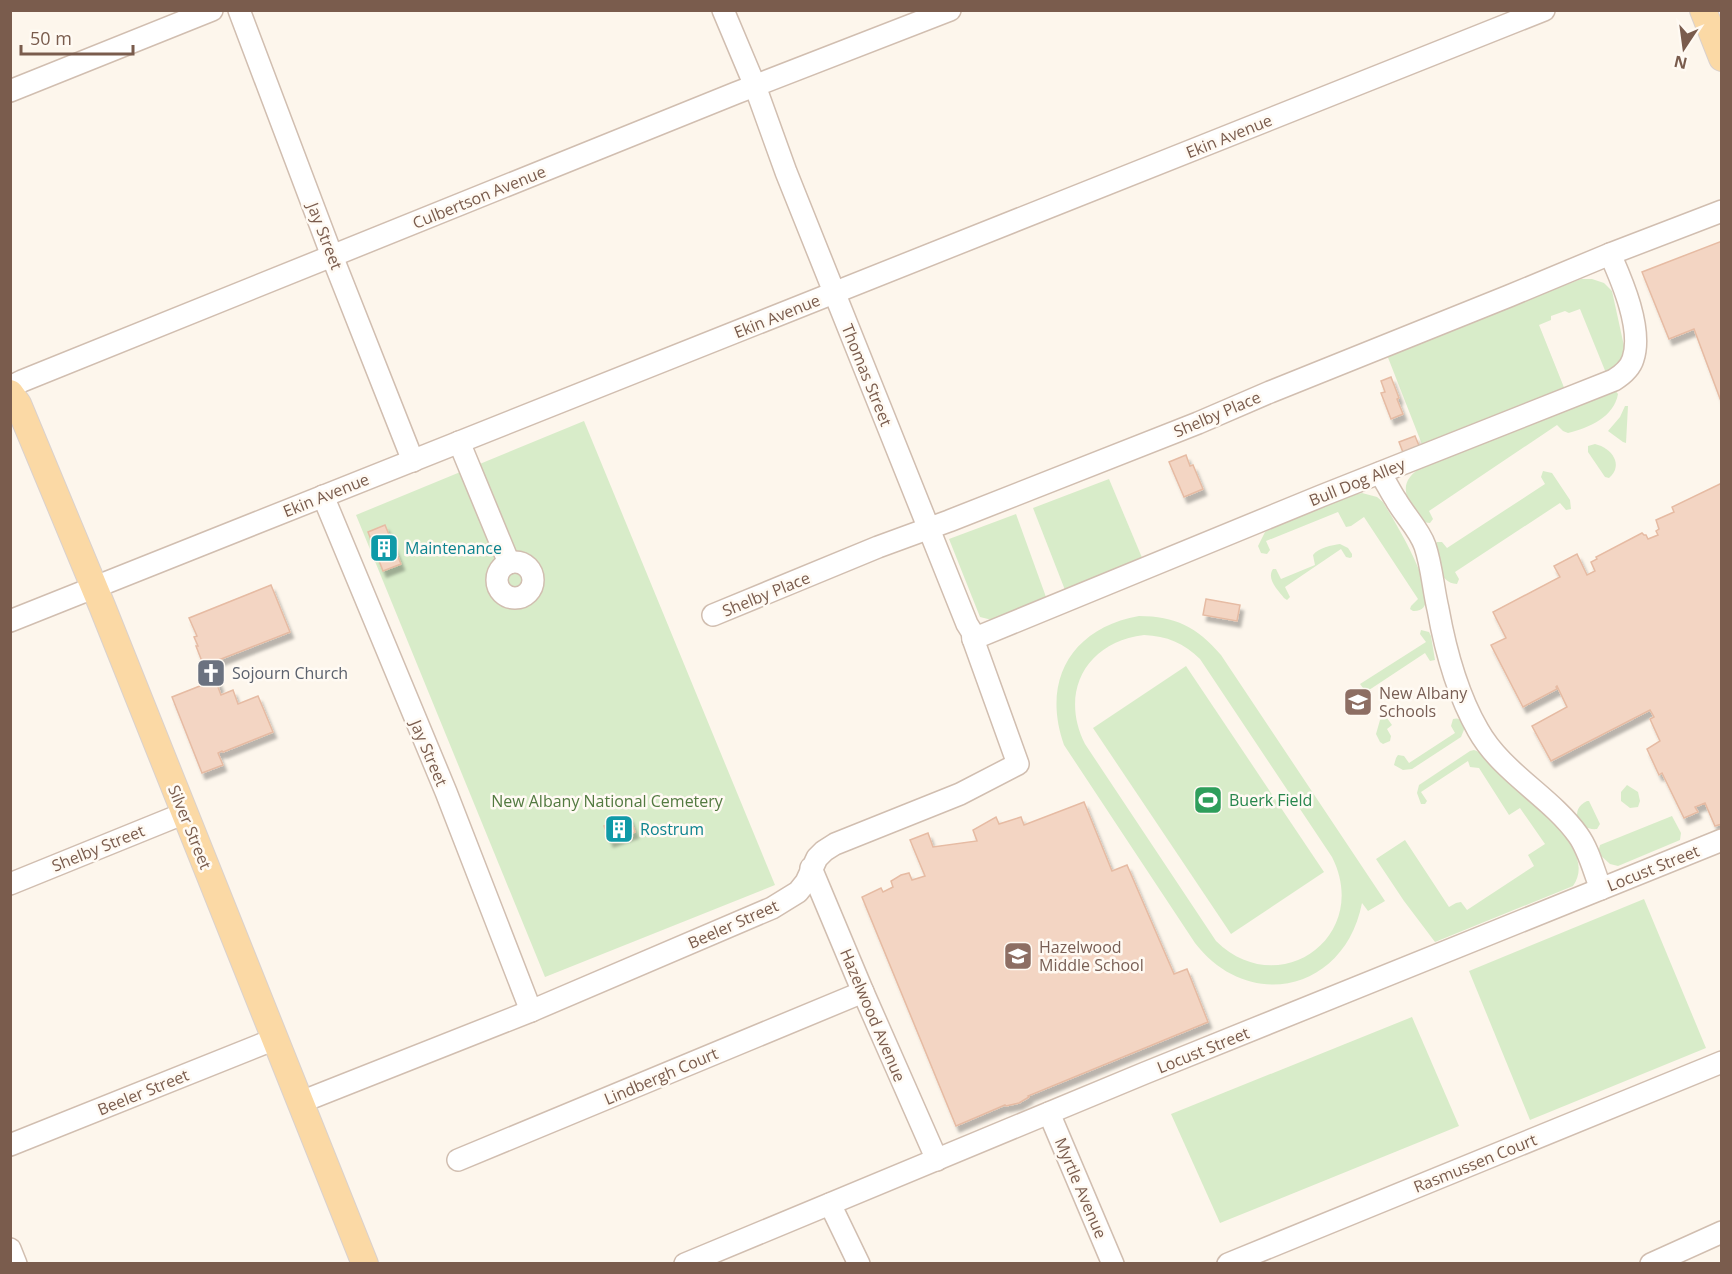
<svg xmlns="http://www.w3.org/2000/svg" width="1732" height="1274" viewBox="0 0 1732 1274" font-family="'Open Sans',sans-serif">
  <defs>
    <filter id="shadow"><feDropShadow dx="3.5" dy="6" stdDeviation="1.5" flood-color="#0004"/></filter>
  </defs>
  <rect width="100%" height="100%" fill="#fdf6ec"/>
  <g fill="#d8ecc9" fill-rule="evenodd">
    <polygon points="1581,279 1592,279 1604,283 1612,291 1624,346 1622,364 1606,373 1580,309 1569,313 1565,311 1551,316 1551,320 1539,325 1565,390 1423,447 1387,355"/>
    <path d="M1615,390L1618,394C1614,417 1589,428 1568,433L1563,431L1557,425L1429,511L1433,519L1430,523L1422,522C1408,501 1393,483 1424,466Z"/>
    <polygon points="1625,406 1628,406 1626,443 1623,442 1608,431 1620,417"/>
    <polygon points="584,421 775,885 545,977 356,515"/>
    <path d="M1595,444C1612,448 1624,465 1609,478L1605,477L1588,452V446Z"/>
    <path d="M1543,471L1552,473L1570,500L1571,509L1566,510L1560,503L1455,572L1459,579L1457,584C1438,583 1438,560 1435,545L1437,542H1442L1447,548L1545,484L1541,477Z"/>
    <polygon points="1109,479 1143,560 1065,590 1033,508"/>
    <path d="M1362,493L1377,497L1383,502C1390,514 1453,613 1413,611L1410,609L1411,606L1418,599L1364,517L1351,526L1346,527L1338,512L1266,541L1270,550L1267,554L1261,553L1258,546L1265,532L1276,526L1353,495Z"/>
    <polygon points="1016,514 1046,597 992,620 980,617 949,539"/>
    <path d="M1340,544L1348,548L1352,554V557L1350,558L1346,557L1341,549L1285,587L1290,597L1287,600L1284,598C1278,590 1266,579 1273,569H1276L1281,579L1315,565L1313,555C1318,548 1332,545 1340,544Z"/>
    <path d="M1139,616C1175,616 1197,627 1221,655L1385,901L1368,911L1362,903C1345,991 1249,1013 1195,943L1064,745C1041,680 1072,628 1139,616ZM1144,635C1167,636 1184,643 1200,659L1332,857C1372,936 1279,1003 1216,941L1085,744C1059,692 1086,642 1144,635Z"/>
    <polygon points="1421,630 1429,632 1431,636 1435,660 1430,661 1425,653 1366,692 1360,684 1426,642 1420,634"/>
    <polygon points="1186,666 1324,872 1231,934 1093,728"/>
    <polygon points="1382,718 1387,718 1392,725 1387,729 1391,736 1390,741 1383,744 1380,742 1376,734 1380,720"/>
    <path d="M1453,719C1460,717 1462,721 1465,727L1461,737L1412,769L1403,770L1394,765L1396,758L1398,755L1404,756L1409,763L1455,733L1451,726Z"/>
    <path d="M1474,750C1489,755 1497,770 1507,781C1529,804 1599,849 1573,886L1435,942L1404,901L1376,859L1405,840L1449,907L1456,903L1461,902L1467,910L1534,866L1528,855L1545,844L1520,808L1509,815L1479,768L1470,767L1468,761L1421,792L1427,801L1425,804H1421L1417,793L1419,785L1470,751Z"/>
    <polygon points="1627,785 1638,792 1640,801 1638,807 1630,808 1621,801 1621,792"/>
    <path d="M1587,801H1589L1600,824L1597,829C1579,831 1568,810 1587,801Z"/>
    <polygon points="1672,816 1681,833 1680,840 1618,866 1610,864 1598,853 1600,845"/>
    <polygon points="1644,899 1706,1048 1530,1120 1469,971"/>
    <polygon points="1412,1017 1459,1126 1220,1223 1171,1114"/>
  </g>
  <g fill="#f3d5c3" stroke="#e6bba3" stroke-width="1.5" filter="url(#shadow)">
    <polygon points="1722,241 1722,404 1694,329 1669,339 1642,272"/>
    <polygon points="1391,377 1399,398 1397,399 1403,414 1391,419 1381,393 1385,392 1381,381"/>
    <polygon points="1415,436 1420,448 1404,455 1399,442"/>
    <polygon points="1186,455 1190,466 1193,465 1203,489 1184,497 1169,462"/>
    <polygon points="1722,483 1722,824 1715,826 1705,803 1695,807 1698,812 1684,818 1662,773 1659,775 1647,749 1660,741 1650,719 1654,717 1650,710 1551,761 1532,726 1567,707 1557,686 1556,687 1557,689 1523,707 1491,645 1506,638 1493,612 1560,577 1554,566 1577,554 1587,575 1595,571 1591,562 1597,559 1596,557 1642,533 1644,535 1646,535 1648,539 1658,535 1656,531 1659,529 1656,520 1674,512 1672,507"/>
    <polygon points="385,525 401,564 383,571 368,532"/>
    <polygon points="271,585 290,632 211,663 220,686 218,687 221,695 233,690 238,704 258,696 273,732 223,752 222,751 218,753 223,765 202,773 172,697 210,682 196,646 198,646 194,637 197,636 189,618"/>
    <polygon points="1206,599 1240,605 1237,621 1203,615"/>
    <polygon points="1084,802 1112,871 1127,865 1174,974 1187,969 1208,1022 1028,1096 1029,1097 1019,1103 1006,1106 1005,1105 956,1126 862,897 881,888 883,892 893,887 891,881 901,875 909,873 912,880 925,876 910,840 928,833 933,847 977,841 973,830 996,817 999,824 1021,817 1024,825"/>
    <polygon points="629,816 635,832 610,841 604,826"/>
  </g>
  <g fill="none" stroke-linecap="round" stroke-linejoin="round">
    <g stroke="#d1beb0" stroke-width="24">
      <g id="minor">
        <polyline points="239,10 332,256 413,461"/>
        <polyline points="10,91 212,10"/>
        <polyline points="10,387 22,381 736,93 950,10"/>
        <polyline points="459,442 509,563"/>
        <path d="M1380,473C1386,482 1390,491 1396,500C1405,516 1419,529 1425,546C1432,567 1433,588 1438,609C1445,648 1458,695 1478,730C1502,773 1550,796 1578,835C1589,850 1594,872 1601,889"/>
        <polyline points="323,496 446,792 531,1011"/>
        <circle cx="515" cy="580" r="18"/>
        <polyline points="713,615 878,547 949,521 1198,423 1270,392 1509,296 1610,254 1722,211"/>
        <polyline points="10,621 1544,10"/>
        <path d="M973,639L1321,496L1614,380C1622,375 1630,369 1633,359C1643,329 1622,281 1610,254"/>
        <polyline points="811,868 863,992 937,1160"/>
        <polyline points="10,884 185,813"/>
        <polyline points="301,1102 531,1011 772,908 798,892 806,882 817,858 824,851 835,844 960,794 1018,764 973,639 972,632 967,624 786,172 755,86 723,10"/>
        <polyline points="1049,1113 1113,1264"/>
        <polyline points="10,1145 275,1039"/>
        <polyline points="458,1160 863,992"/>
        <polyline points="830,1204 859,1264"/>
        <polyline points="10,1249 16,1264"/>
        <polyline points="685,1264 1145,1073 1722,840"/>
        <polyline points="1228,1264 1722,1062"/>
        <polyline points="1651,1264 1722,1232"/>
      </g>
    </g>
    <g stroke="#dad1cd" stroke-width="28">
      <g id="major">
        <polyline points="1703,10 1722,58"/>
        <polyline points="10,393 18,404 102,606 365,1264"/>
      </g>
    </g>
    <use href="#minor" stroke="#fff" stroke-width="21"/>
    <use href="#major" stroke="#fbd9a5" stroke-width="26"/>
  </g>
  <defs>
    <g id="building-square" transform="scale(1.5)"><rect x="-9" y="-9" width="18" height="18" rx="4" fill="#0f9aa8" stroke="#fffaf3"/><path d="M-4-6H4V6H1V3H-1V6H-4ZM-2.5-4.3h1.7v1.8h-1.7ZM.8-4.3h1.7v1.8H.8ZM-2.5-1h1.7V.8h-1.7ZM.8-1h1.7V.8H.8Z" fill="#fff"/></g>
    <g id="church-square" transform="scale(1.5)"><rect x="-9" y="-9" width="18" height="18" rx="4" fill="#6b7280" stroke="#fffaf3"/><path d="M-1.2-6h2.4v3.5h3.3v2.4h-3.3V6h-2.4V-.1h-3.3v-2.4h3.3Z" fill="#fff"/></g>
    <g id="school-square" transform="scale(1.5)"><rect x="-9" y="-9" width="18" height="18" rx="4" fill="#8d6e63" stroke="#fffaf3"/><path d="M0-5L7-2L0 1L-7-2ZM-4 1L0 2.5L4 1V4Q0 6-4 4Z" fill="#fff"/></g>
    <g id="stadium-square" transform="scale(1.5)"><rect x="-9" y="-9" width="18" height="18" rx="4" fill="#2e9e5b" stroke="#fffaf3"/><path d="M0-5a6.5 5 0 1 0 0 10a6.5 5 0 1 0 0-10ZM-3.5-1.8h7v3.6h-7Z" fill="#fff"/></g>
  </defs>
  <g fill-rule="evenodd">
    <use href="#building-square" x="384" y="548"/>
    <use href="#church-square" x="211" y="673"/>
    <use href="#school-square" x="1358" y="702"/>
    <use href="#stadium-square" x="1208" y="800"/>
    <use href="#building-square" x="619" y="829"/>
    <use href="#school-square" x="1018" y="956"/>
  </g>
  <g text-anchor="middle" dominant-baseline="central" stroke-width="5" stroke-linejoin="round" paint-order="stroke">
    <g font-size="16" fill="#7a5c4d" stroke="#fffaf3">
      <text transform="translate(1229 136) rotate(-22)">Ekin Avenue</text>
      <text transform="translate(479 197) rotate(-22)">Culbertson Avenue</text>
      <text transform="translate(325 236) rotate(69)">Jay Street</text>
      <text transform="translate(777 316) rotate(-22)">Ekin Avenue</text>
      <text transform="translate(867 375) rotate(68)">Thomas Street</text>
      <text transform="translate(1217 414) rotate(-23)">Shelby Place</text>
      <text transform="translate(1357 482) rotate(-22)">Bull Dog Alley</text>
      <text transform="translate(326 495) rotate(-22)">Ekin Avenue</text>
      <text transform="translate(766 594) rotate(-22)">Shelby Place</text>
      <text transform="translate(429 753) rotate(67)">Jay Street</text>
      <text transform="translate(190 827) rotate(68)">Silver Street</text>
      <text transform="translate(98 848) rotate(-22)">Shelby Street</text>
      <text transform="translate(1653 868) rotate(-22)">Locust Street</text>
      <text transform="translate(733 924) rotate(-24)">Beeler Street</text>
      <text transform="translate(873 1015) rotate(67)">Hazelwood Avenue</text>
      <text transform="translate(1203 1050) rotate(-22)">Locust Street</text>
      <text transform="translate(661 1076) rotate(-23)">Lindbergh Court</text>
      <text transform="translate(143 1092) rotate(-22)">Beeler Street</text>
      <text transform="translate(1475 1163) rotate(-22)">Rasmussen Court</text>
      <text transform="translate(1081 1188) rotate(67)">Myrtle Avenue</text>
    </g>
    <g font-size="16" fill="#0d838f" stroke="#fffaf3" text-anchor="start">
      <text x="405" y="548">Maintenance</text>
      <text x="640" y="829">Rostrum</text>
    </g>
    <g font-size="16" fill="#5b616d" stroke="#fffaf3" text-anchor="start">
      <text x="232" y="673">Sojourn Church</text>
    </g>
    <g font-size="16" fill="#785e54" stroke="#fffaf3" text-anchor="start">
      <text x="1379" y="693">New Albany<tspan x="1379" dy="18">Schools</tspan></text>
      <text x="1039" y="947">Hazelwood<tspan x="1039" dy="18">Middle School</tspan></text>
    </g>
    <g font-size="16" fill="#27864d" stroke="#fffaf3" text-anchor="start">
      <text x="1229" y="800">Buerk Field</text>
    </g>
    <g font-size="16" fill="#537a41" stroke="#fffaf3">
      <text x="607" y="801">New Albany National Cemetery</text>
    </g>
  </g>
  <rect width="1732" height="1274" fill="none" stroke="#7a5c4d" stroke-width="24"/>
  <g transform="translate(1684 48) rotate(193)" stroke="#fffaf3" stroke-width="4.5" paint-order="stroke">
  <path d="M0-4.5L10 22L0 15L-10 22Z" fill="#7a5c4d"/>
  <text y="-9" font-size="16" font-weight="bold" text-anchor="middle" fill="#7a5c4d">N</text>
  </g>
  <path d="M21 45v9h112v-9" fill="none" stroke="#7a5c4d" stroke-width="3"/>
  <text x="30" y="45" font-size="18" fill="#7a5c4d" stroke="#fffaf3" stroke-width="4.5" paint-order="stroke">50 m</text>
</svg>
